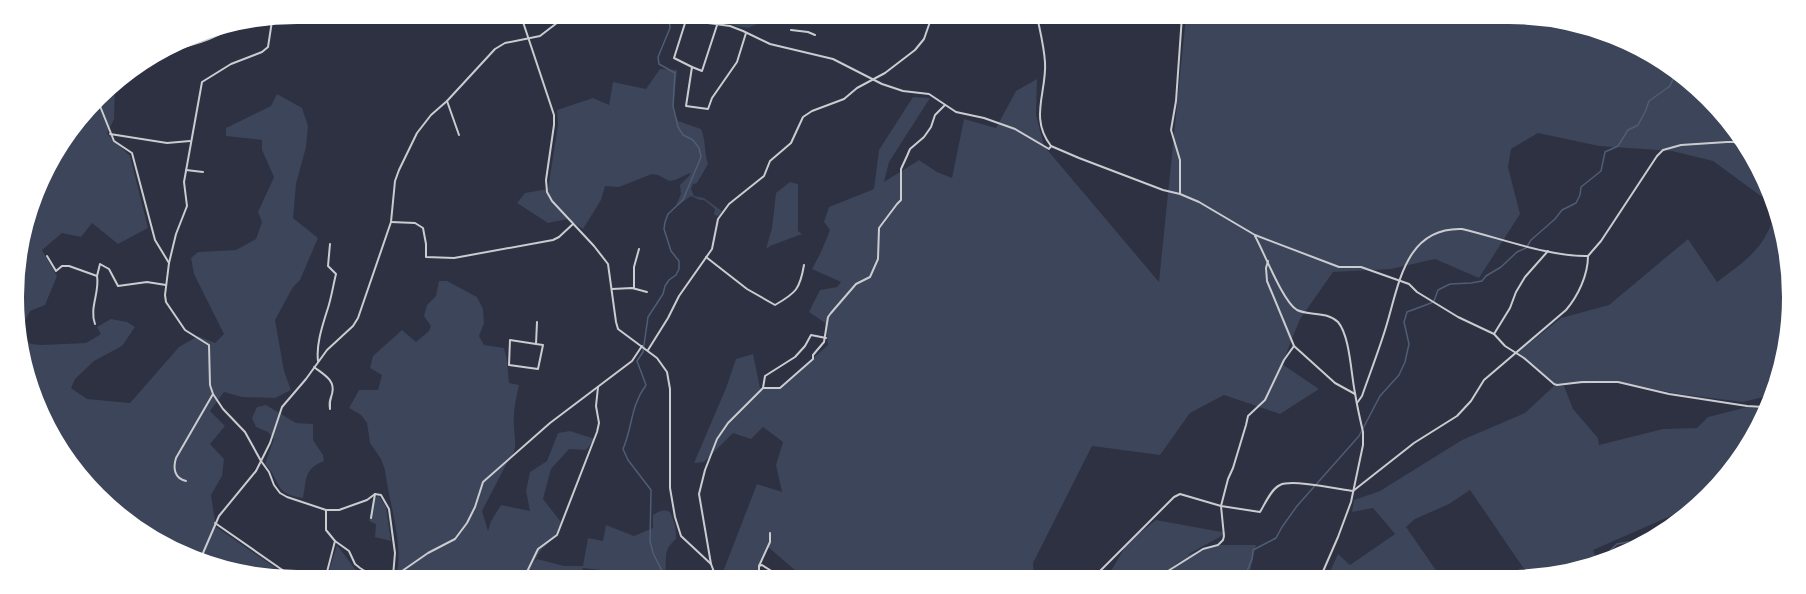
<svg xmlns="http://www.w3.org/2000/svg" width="1806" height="594" viewBox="0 0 1806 594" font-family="'Open Sans',sans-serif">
  <rect width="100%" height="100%" fill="#2d3142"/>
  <g fill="#3c4559">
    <polygon points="701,16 769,16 769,19 748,28 701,19"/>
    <path d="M1186,16H1509L1564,21L1617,37L1665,63L1708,98L1743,141L1769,190L1785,242L1790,297L1785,352L1768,396L1743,402L1679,394L1618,382L1557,385L1516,354L1561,318L1609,305L1688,239L1717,282C1745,261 1766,248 1775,212L1769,202L1713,161L1672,151L1599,146L1538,133L1511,149L1508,167L1520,214L1479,278L1435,259L1391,269L1333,272L1300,319L1282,364L1319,389L1280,414L1224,395L1190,413L1160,455L1092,446L1033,563L1034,577H803L768,547L760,565L759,577H721L757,484L782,492L776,465L783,442L763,427L751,439L733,433L704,462L694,463L726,388L736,359L753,354L760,388H779L828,345L825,323L809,312L820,290L837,287L841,282L812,269L821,252L830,230L824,222L829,207L874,189L879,150L913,97L930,98L889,162L884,182L919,160L937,172L952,178L964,119L996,128L1016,91L1037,79L1036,115L1044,146L1159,282Z"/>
    <polygon points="236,23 207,38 181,43 190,37"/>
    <path d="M660,69L677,70L673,110L678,121L701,129C706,140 704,152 708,164L697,183L693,184L691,189L694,196L704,198L722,211L718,216L714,215L715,209L704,200H700L691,196L681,203L676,205L681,194L680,185L690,175V173L675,180L669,181L658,175L652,174L619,187L605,186L601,200L583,229L568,219L548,223L517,203L525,193L548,189L558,125L557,110L593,98L609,105L613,82L646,89Z"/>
    <polygon points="115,84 114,119 107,134 130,156 148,228 118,244 92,223 81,237 62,233 42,250 57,276 45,305 30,311 19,333 17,315 18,261 44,175 50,171 74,126"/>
    <polygon points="277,94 302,108 308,126 306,147 296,184 293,218 318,238 300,280 293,287 275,320 284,371 291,390 275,398 242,397 224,392 210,411 225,426 210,444 224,459 222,476 211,495 216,527 289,577 242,573 203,561 194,550 181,552 141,531 98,496 63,453 26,370 20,336 31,344 41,345 86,343 101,334 97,327 111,319 127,322 135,327 122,346 94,361 75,379 71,388 87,399 130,403 179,347 198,336 215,343 224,334 194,274 191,258 198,252 236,250 256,239 262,222 258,212 274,177 262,150 262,140 226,136 226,128 271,106"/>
    <polygon points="790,182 798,184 798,231 802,234 770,246 766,249 772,228 776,193"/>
    <path d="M439,281H447L477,297L483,309L484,323L479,336L484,345L504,348L507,360L509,383L519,385C517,395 514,406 514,416C512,433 521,448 508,461L482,511L488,531L491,521L501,505L530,511L526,491L530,472L547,461L558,433L570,431L595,439L586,450L569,449L551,469L543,499L561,522L557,535L541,550L534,562L537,559L564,566H583L588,538L603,541L606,525L634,536L653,528V515C659,511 663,509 670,512C675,523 676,527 676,539C660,553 669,559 664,577L583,568L581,577L395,578C406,551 388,499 385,470L381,459L370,443L367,423L361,415L349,408L359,390H378L382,375L370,368L373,356L402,330L416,342L429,331L431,326L424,316L427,305L436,296Z"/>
    <polygon points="1555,385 1564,386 1573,409 1598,438 1599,445 1663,429 1697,428 1708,417 1751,406 1763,408 1752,437 1698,504 1593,550 1597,560 1546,576 1529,576 1470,490 1449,504 1415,519 1406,527 1440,576 1328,576 1338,554 1350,565 1395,534 1373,508 1352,512 1354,500 1380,491 1462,440 1525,413"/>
    <path d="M266,405L296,423L313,424V440L323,455L324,461C304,469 307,478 303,498C272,493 283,483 265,464L274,439L268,432L256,427L252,418L257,407Z"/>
    <polygon points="379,496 386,507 391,541 375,537 376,524 369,521 373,499"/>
    <polygon points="1156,520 1227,533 1187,555 1221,545 1256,545 1249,576 1167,576 1181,560 1163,576 1108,576 1128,542"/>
    <polygon points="337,545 355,569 370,578 293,578 328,574"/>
  </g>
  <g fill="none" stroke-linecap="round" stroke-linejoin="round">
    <g stroke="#4f5d75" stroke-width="1.5">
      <polyline points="1602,558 1617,544 1634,541 1695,507"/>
      <polyline points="1245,576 1252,559 1253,550 1276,538 1282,527 1297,506 1359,436 1380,396 1399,375 1405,362 1409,344 1404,322 1407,312 1431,303 1434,301 1438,290 1450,284 1471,283 1482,281 1486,276 1501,267 1517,252 1526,248 1531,240 1555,219 1562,210 1576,203 1580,195 1581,187 1601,171 1605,152 1618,146 1628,130 1638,125 1645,112 1649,101 1670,86 1676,72"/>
      <path d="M664,577V575L653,553L650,541L651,490L628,460L623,449C633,426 630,407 646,385L637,361L643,352L648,317L663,294L665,286L669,280L676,275L679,269V261L671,251L664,229L665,222L668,214L683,200L701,157L699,148L693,140L683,135L678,127L673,106L675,73L659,64L658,57L670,28L669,16"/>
    </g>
    <g stroke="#caccd0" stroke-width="2">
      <polyline points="275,18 272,21 268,47 262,52 231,64 202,82 184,182 187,206 176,234 169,263 165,295 166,302 185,330 209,345 210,385 213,394 223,409 245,432 261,461 269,472 274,485 280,493 287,497 326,510 339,510 367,500 375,494 381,495 389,509 395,553 393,576"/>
      <polyline points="258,20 272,21"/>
      <polyline points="686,20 674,58 692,67 702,71 720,16"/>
      <polyline points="694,20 694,16"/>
      <polyline points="791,30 808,32 815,35"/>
      <path d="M172,49C201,44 219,36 244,21"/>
      <polyline points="692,67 686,106 708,109 712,98 737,62 746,33"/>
      <polyline points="98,101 114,141 132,153 155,240 169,263"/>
      <polyline points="447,101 459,135"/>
      <polyline points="110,134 167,143 190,141"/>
      <polyline points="52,162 63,143"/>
      <polyline points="186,170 203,172"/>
      <polyline points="1180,194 1180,160 1171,130 1176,101 1182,16"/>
      <polyline points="391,222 415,223 423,228 426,244 426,257 454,258 553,240 559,237 573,224"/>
      <polyline points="47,256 56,271 62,266 69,266 97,276 100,264 109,269 118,286 147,282 166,285"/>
      <path d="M706,257L747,289L775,305C796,293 800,289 804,265"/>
      <polyline points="1268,261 1266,268 1267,281 1294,346 1335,383 1355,394"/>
      <polyline points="634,288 634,267 639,249"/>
      <polyline points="612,289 632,288 647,292"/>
      <path d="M95,324C89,308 100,292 97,276"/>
      <polyline points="1494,334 1510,308 1516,292 1525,277 1548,251"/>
      <polyline points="536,344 543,345 538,369 509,365 510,340 536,344 537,322"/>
      <polyline points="648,350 668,318 679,296 712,249 718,219 729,204 764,176 770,161 791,143 803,117 812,111 844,99 857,88 885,73 915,50 924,39 932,16"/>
      <path d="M318,361C316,345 322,327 327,311C331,300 333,286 336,274L328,266L330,244"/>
      <path d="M314,367C323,374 336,380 332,394C330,400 329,402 330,409"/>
      <polyline points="763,388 780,388 813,359 813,355 824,342 828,317 831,313 856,284 870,277 878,259 879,228 897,204 901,200 901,169 907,156 910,149 924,137 931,127 935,115 945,105"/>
      <path d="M1357,403L1362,396C1370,373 1379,350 1386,327C1399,285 1405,227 1462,229C1500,238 1550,257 1588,256"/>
      <path d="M186,481C174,478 173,468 176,458L213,394"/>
      <polyline points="371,518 375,494"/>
      <polyline points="215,523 291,576 327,572 335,541 326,530 326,510"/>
      <polyline points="335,541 349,551 355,564 360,568 376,578"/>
      <polyline points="711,564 699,494 705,470 717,439 728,423 763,388 765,376 795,357 805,346 811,335 826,338"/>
      <polyline points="759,566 770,542 770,533"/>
      <path d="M1095,576L1174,497L1180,494L1221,506L1260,512C1265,504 1271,489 1280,485C1292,479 1338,489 1353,491L1414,443L1457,416L1471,401L1484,380L1566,310C1578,296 1588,275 1588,256L1601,241L1657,156L1663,150L1681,145L1727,142H1734L1746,147"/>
      <polyline points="1160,576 1203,549 1218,545 1223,540 1224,536 1221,506 1228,479 1233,468 1246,425 1248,416 1265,400 1284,360 1294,346"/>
      <polyline points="759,577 759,566 762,565 781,577"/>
      <polyline points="392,578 428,553 455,539 467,523 475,507 483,482 550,423 632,361 642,346"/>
      <polyline points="524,578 538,549 557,535 597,432 599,423 596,406 598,387"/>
    </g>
    <g stroke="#caccd0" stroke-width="2">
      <polyline points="521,16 554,115 554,125 546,180 547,192 552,201 594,246 608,264 616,322 618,329 657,358 667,372 670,389 670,488 675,517 681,536 711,564 716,577"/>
      <polyline points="638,16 657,22 686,20 730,26 743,31 770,44 833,59 882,84 903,91 929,94 956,112 984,118 1015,129 1049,149 1051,146 1079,158 1163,190 1180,194 1199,202 1255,235 1339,267 1361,267 1409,284 1417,292 1458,317 1494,334 1505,346 1524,358 1554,384 1557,385 1582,382 1618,382 1669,394 1747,406 1764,407"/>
      <path d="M1037,16C1040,31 1044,46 1045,62C1047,92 1029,118 1051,146"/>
      <path d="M1255,236C1264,252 1283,302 1297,310C1309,316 1327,311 1338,322C1350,336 1351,374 1355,393C1357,406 1360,419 1363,432V445L1351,502L1338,537L1321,576"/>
      <polyline points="200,560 219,516 256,471 270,443 282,407 306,379 327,350 353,326 358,318 391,222 395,181 399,170 417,133 431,115 447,101 495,49 505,43 540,36 566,16"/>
      <polyline points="1520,576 1524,573"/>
    </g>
  </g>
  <path d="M0 0H1806V594H0ZM297 23H1509A274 274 0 0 1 1783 297V297A274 274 0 0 1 1509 571H297A274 274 0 0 1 23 297V297A274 274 0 0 1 297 23Z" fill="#fff" fill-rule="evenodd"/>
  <path fill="none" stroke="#fff" stroke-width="2" d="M297 23H1509A274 274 0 0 1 1783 297V297A274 274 0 0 1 1509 571H297A274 274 0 0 1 23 297V297A274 274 0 0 1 297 23Z"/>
</svg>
